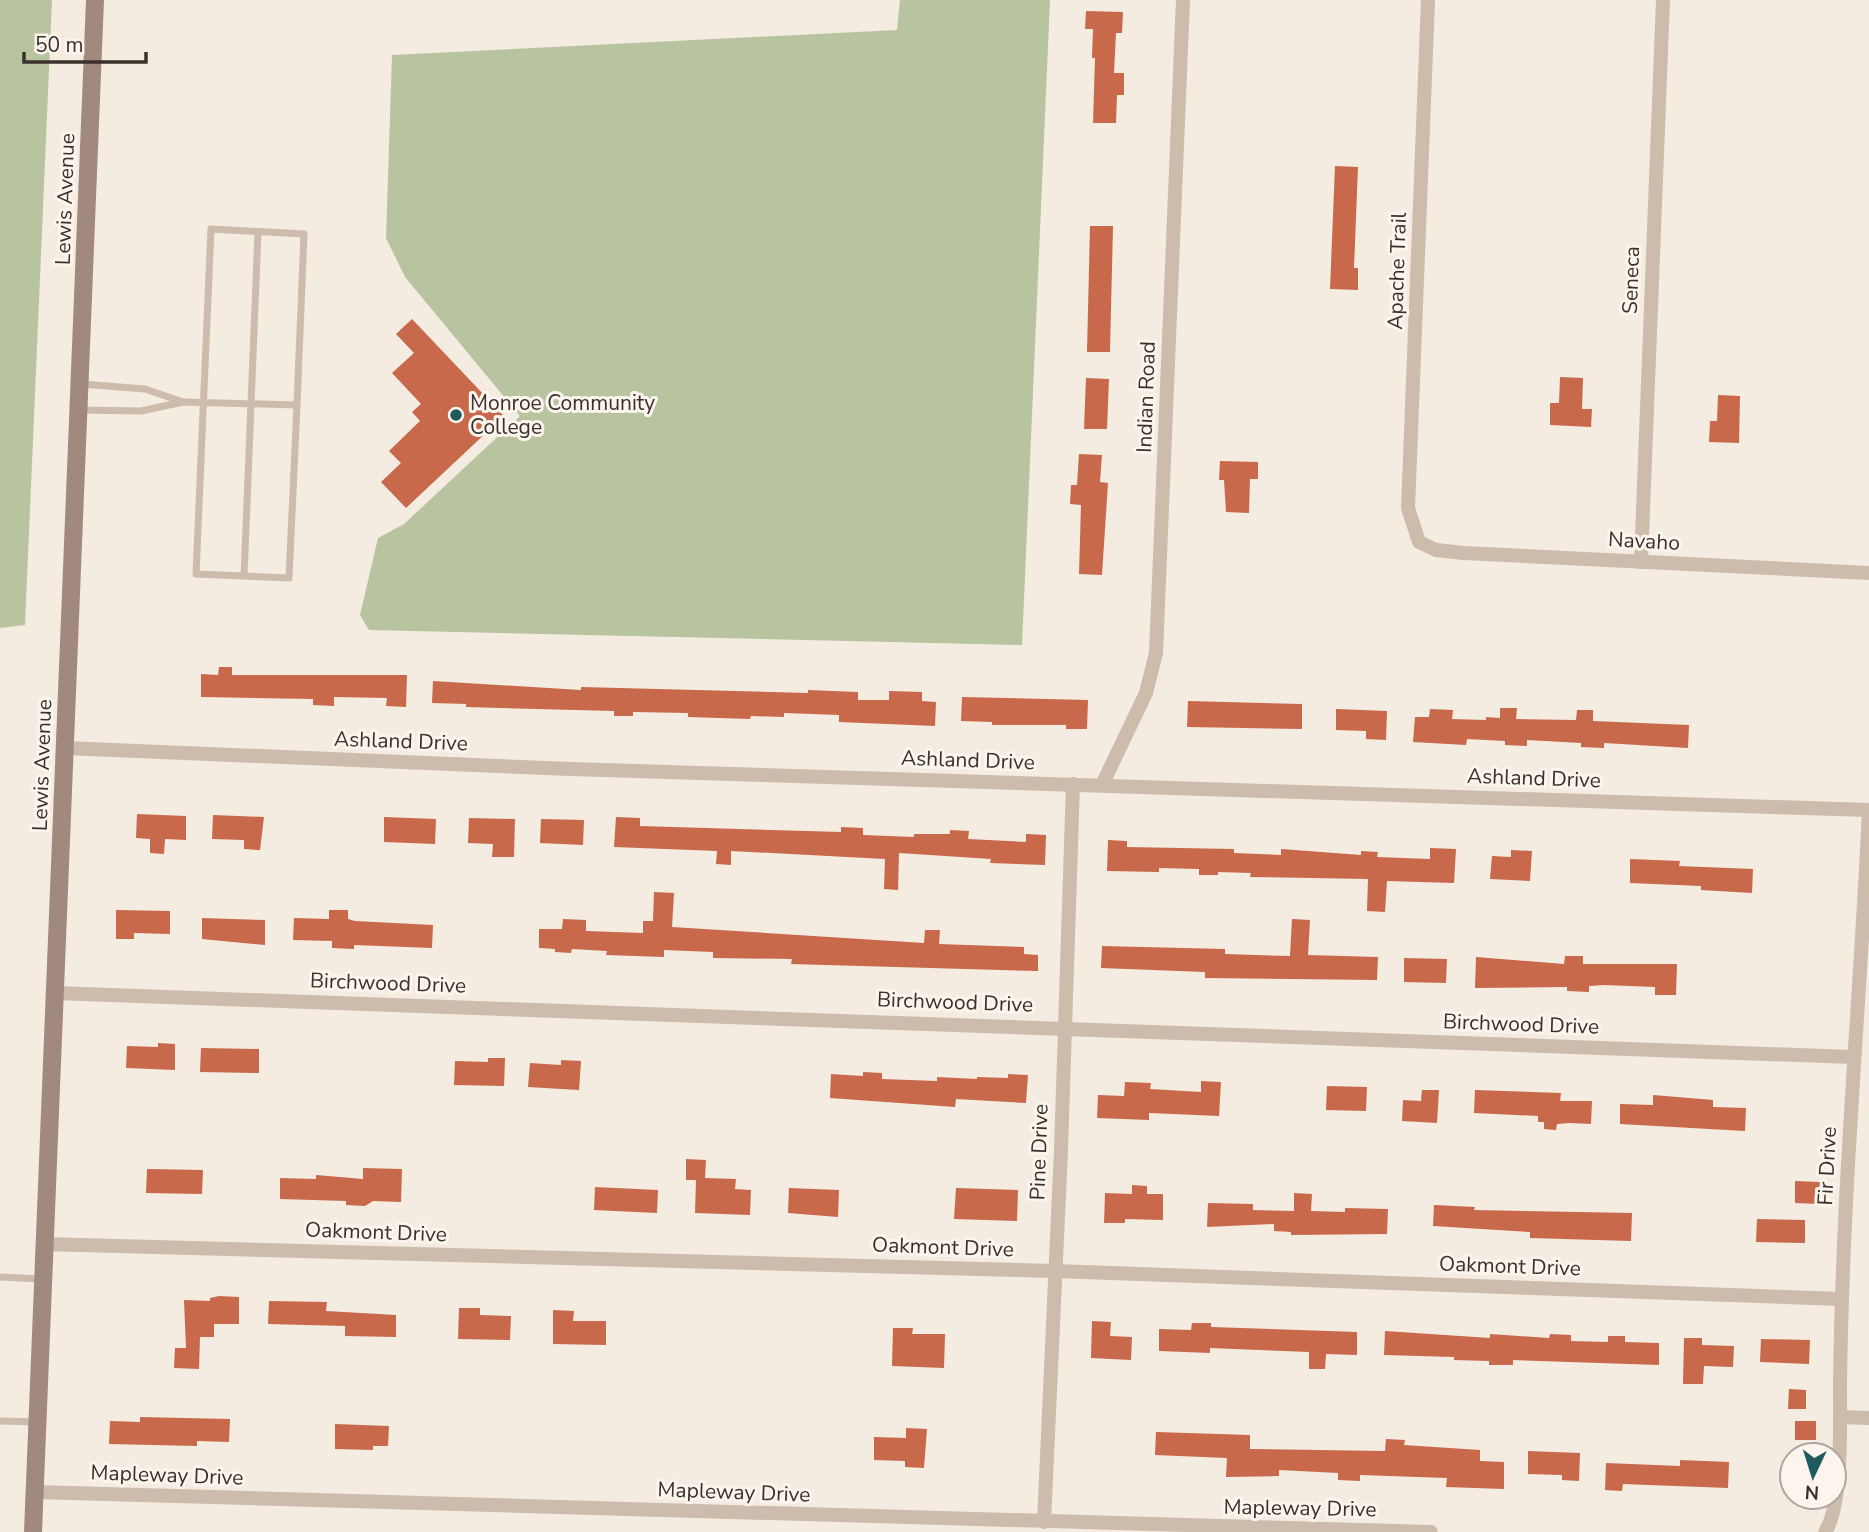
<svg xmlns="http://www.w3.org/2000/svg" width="1869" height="1532" viewBox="0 0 1869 1532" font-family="'Nunito Sans',sans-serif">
  <rect width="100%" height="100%" fill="#f4ebe1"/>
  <g fill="#b8c4a0">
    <polygon points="0,0 52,0 25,625 0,628"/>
    <polygon points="900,0 1050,0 1022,645 369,630 360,615 378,538 404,524 520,416 405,277 386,238 392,55 897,30"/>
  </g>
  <g fill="#c8694b">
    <polygon points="1086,11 1123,12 1122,33 1116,33 1114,73 1124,73 1124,95 1117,95 1116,123 1093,123 1095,58 1092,58 1093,29 1085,29"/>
    <polygon points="1335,166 1358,167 1354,268 1358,268 1358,290 1330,289"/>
    <polygon points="1090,226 1113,226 1110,352 1087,352"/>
    <polygon points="412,319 504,416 406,508 381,482 401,463 389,451 420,421 412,412 421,404 392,373 414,353 396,334"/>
    <polygon points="1560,377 1583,378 1582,409 1592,409 1591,427 1550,425 1550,403 1559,403"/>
    <polygon points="1086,378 1109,379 1107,429 1084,429"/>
    <polygon points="1718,395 1740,396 1739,443 1709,442 1710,421 1717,421"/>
    <polygon points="1079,454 1102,455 1100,482 1108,483 1102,575 1079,574 1081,505 1070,504 1071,485 1077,485"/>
    <polygon points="1220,461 1258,462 1258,479 1250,479 1249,513 1226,512 1224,480 1219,480"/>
    <polygon points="219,667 232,667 232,675 407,675 406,707 386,706 387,698 334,697 334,706 313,705 313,699 201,697 201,674 218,675"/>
    <polygon points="433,681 581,690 581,687 808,693 808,690 858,692 858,700 889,700 889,691 922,692 922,701 936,702 935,726 839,722 839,715 784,713 784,717 751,716 750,719 688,717 688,713 633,712 633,716 614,716 614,711 466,707 466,704 432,703"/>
    <polygon points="962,697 1088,700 1087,729 1066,729 1066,725 992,725 992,722 961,721"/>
    <polygon points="1188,701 1302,704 1302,729 1187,727"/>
    <polygon points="1500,708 1517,708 1516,719 1576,720 1577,710 1593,710 1593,721 1689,725 1688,748 1604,743 1604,748 1581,747 1581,743 1527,740 1527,746 1505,745 1505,741 1467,739 1466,745 1413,742 1415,717 1429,717 1430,709 1453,710 1452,719 1486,720 1486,717 1500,718"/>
    <polygon points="1336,709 1387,711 1386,740 1366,739 1366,731 1336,730"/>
    <polygon points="137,814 186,816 186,840 165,839 164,854 150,853 150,839 136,838"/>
    <polygon points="213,815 264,817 260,850 244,849 244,840 212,839"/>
    <polygon points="384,817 436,819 435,844 384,842"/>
    <polygon points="616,817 640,818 640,826 841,832 841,827 863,828 863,835 914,837 914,834 950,834 950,830 969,831 968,839 1026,842 1026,834 1046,835 1045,865 990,863 991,859 899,853 898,890 884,889 885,859 731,851 731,865 716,864 717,851 614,847"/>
    <polygon points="469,818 515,819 514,857 492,857 493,844 468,843"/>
    <polygon points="541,819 584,820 583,845 540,843"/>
    <polygon points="1108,840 1127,841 1127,847 1234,849 1234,853 1281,855 1281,849 1361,855 1361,851 1378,852 1377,857 1430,859 1430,848 1456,849 1454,883 1387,881 1385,912 1367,911 1368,879 1250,877 1251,873 1218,872 1218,875 1199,875 1199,869 1159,868 1159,872 1107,871"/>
    <polygon points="1511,850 1532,851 1530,881 1490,879 1492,856 1511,857"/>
    <polygon points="1630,859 1680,861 1679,866 1753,869 1752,893 1701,890 1701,886 1630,883"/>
    <polygon points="654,892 674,893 672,927 924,943 925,930 940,930 939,944 1024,947 1024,954 1038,955 1038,971 791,964 792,959 713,958 713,952 664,950 664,957 606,955 607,951 572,949 571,953 555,952 555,949 539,948 539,929 562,929 563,919 586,920 586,931 643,933 643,921 653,921"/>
    <polygon points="116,910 170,911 170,934 134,933 134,939 116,939"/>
    <polygon points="329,910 348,910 348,919 355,921 433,925 432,948 354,945 354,949 332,948 332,941 293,940 294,918 329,919"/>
    <polygon points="202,918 265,920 265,945 202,939"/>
    <polygon points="1292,919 1310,920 1308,955 1378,957 1377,980 1205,978 1205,972 1101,968 1102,946 1225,949 1225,954 1290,956"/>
    <polygon points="1565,956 1583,956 1583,964 1677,964 1676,995 1655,995 1655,987 1604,985 1589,986 1589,992 1567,991 1567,987 1475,988 1476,957 1564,964"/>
    <polygon points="1404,958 1447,959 1446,983 1404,982"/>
    <polygon points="158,1043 175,1044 175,1070 126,1068 127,1046 158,1047"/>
    <polygon points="201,1048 259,1049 259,1073 200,1072"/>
    <polygon points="488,1058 505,1058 504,1086 454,1085 455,1061 488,1062"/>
    <polygon points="561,1060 581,1061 579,1090 528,1087 530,1063 561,1065"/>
    <polygon points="863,1072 882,1073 882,1079 937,1081 937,1077 977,1079 977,1077 1008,1078 1008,1074 1028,1075 1026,1103 956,1099 955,1107 830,1098 831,1074 863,1076"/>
    <polygon points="1201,1081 1221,1082 1219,1116 1149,1113 1149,1120 1097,1118 1098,1095 1124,1096 1125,1082 1151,1083 1150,1089 1201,1092"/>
    <polygon points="1327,1086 1367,1087 1366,1111 1326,1110"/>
    <polygon points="1422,1090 1439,1090 1437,1123 1402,1121 1403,1100 1421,1101"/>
    <polygon points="1475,1090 1561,1093 1560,1101 1592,1101 1591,1124 1570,1123 1557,1124 1556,1130 1544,1129 1544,1122 1538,1122 1538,1116 1474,1113"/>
    <polygon points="1653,1095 1713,1100 1713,1107 1746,1108 1745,1131 1620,1124 1620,1104 1653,1105"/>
    <polygon points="686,1159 706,1160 705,1178 736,1179 735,1189 751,1190 750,1215 695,1213 696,1180 686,1180"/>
    <polygon points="363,1168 402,1169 401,1202 373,1201 365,1206 346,1205 346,1201 280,1199 280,1178 316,1179 316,1175 363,1179"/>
    <polygon points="147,1169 203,1170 202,1194 146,1193"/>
    <polygon points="1795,1181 1820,1182 1819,1204 1795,1203"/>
    <polygon points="1132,1185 1147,1186 1147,1194 1163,1194 1163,1220 1125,1219 1125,1223 1104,1223 1105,1193 1132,1194"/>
    <polygon points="595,1187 658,1190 657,1213 594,1210"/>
    <polygon points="789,1188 839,1190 838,1217 788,1213"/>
    <polygon points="956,1188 1018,1190 1017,1221 954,1219"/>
    <polygon points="1294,1193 1312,1194 1311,1211 1345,1212 1345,1208 1388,1209 1387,1234 1291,1235 1291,1232 1274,1231 1274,1224 1207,1227 1208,1203 1253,1204 1253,1210 1294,1211"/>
    <polygon points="1434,1205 1475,1207 1474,1210 1632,1213 1631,1241 1530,1238 1530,1232 1433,1226"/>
    <polygon points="1757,1219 1805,1220 1805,1243 1756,1242"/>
    <polygon points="219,1296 239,1297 239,1324 214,1324 214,1337 200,1337 199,1369 174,1368 175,1348 186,1348 184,1300 210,1301 210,1298"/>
    <polygon points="269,1301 327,1302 326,1311 396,1315 396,1337 345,1336 345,1326 268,1324"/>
    <polygon points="459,1308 480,1308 480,1315 511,1316 510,1340 458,1339"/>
    <polygon points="553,1310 574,1311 573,1321 606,1321 606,1345 553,1344"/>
    <polygon points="1092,1321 1111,1322 1110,1336 1132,1337 1131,1360 1091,1358"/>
    <polygon points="1192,1323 1211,1323 1211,1327 1357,1332 1357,1355 1326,1354 1325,1369 1309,1369 1309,1352 1210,1348 1210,1353 1159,1351 1159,1329 1191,1330"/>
    <polygon points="893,1328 913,1328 912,1334 945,1334 944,1368 892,1366"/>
    <polygon points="1385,1331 1490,1338 1490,1334 1549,1338 1550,1334 1571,1335 1571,1341 1608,1342 1608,1336 1625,1336 1625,1342 1659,1343 1659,1365 1513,1360 1513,1365 1489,1365 1489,1361 1454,1360 1454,1357 1384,1355"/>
    <polygon points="1684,1338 1702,1338 1702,1345 1734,1346 1733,1367 1704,1366 1703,1384 1683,1384"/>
    <polygon points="1761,1339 1810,1340 1809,1364 1760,1362"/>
    <polygon points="1789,1389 1806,1390 1806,1409 1788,1409"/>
    <polygon points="140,1417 230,1419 229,1442 197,1441 197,1446 109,1444 110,1421 140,1422"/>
    <rect x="1795" y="1421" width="21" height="19"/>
    <polygon points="335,1424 389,1426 388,1446 373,1446 373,1450 335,1449"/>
    <polygon points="906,1428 927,1429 924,1468 905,1467 905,1461 874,1460 874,1437 906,1438"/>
    <polygon points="1156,1432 1250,1435 1250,1449 1385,1451 1386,1439 1405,1440 1404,1445 1480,1450 1480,1461 1504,1462 1504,1489 1446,1487 1447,1478 1360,1475 1360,1481 1338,1480 1338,1473 1279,1470 1279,1476 1226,1477 1227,1458 1155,1455"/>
    <polygon points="1528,1451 1580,1453 1579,1481 1562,1480 1562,1475 1528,1474"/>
    <polygon points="1680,1460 1729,1462 1728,1488 1623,1484 1622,1491 1605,1490 1606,1463 1680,1466"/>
  </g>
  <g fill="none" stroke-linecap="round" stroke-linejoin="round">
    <g stroke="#cdbbac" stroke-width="7">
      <polyline points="81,384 145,389 183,402"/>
      <polyline points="80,410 141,411 183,402 297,405 289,578 196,574 211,229 304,234 297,405"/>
      <polyline points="244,576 258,232"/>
      <polyline points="0,1277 41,1279"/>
      <polyline points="0,1421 37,1422"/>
    </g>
    <g stroke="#cdbbac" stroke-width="14">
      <polyline points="1428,0 1408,508 1419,542 1436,550 1464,553 1869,573"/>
      <polyline points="1641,562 1663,0"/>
      <polyline points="65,748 571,769 1869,810"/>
      <polyline points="1102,785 1146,693 1156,653 1183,0"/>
      <polyline points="55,993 1853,1057"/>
      <polyline points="43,1244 1055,1271 1841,1299"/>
      <polyline points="1840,1417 1869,1418"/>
      <polyline points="35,1492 1431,1532"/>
      <polyline points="1044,1522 1061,1150 1073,784"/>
      <path d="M1825,1532C1843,1506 1840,1420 1840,1386C1842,1194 1860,1003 1869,811"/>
    </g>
    <polyline stroke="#a18a7d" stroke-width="18" points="33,1532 95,0"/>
  </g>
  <circle fill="#1f5a5e" stroke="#fbf5ee" stroke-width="2.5" cx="456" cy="415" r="7"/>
  <g text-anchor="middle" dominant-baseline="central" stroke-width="6" stroke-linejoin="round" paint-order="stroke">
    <g font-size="21" fill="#3b302b" stroke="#fbf5ee">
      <text transform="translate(65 199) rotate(-88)">Lewis Avenue</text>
      <text transform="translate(1397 271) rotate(-88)">Apache Trail</text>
      <text transform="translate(1631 280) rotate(-88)">Seneca</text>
      <text transform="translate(1146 397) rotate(-88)">Indian Road</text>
      <text transform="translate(1644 541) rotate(3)">Navaho</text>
      <text transform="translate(401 741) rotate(2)">Ashland Drive</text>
      <text transform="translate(968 760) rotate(2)">Ashland Drive</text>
      <text transform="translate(42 765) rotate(-88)">Lewis Avenue</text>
      <text transform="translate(1534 778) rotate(2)">Ashland Drive</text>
      <text transform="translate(388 983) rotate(2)">Birchwood Drive</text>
      <text transform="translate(955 1002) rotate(2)">Birchwood Drive</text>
      <text transform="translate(1521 1024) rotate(2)">Birchwood Drive</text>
      <text transform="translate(1039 1152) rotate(-88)">Pine Drive</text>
      <text transform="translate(1827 1166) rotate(-87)">Fir Drive</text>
      <text transform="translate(376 1232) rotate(2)">Oakmont Drive</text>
      <text transform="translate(943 1247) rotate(2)">Oakmont Drive</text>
      <text transform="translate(1510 1266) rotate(2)">Oakmont Drive</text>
      <text transform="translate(167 1475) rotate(2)">Mapleway Drive</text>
      <text transform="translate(734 1492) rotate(2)">Mapleway Drive</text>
      <text transform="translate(1300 1508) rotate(1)">Mapleway Drive</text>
    </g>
    <g font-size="21" fill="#3b302b" stroke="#fbf5ee" text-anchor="start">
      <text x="470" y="403">Monroe Community<tspan x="470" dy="24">College</tspan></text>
    </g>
  </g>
  <g transform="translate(1813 1476) rotate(184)"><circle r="33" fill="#fbf5ee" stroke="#aea6a0" stroke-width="2"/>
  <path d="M0-5L12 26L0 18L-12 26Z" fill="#1f5a5e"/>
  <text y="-10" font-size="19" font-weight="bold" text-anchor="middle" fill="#3b302b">N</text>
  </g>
  <path d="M24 52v10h122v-10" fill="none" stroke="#3b302b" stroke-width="3.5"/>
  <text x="35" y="52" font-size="21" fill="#3b302b" stroke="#fbf5ee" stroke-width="5" paint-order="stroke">50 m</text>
</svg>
